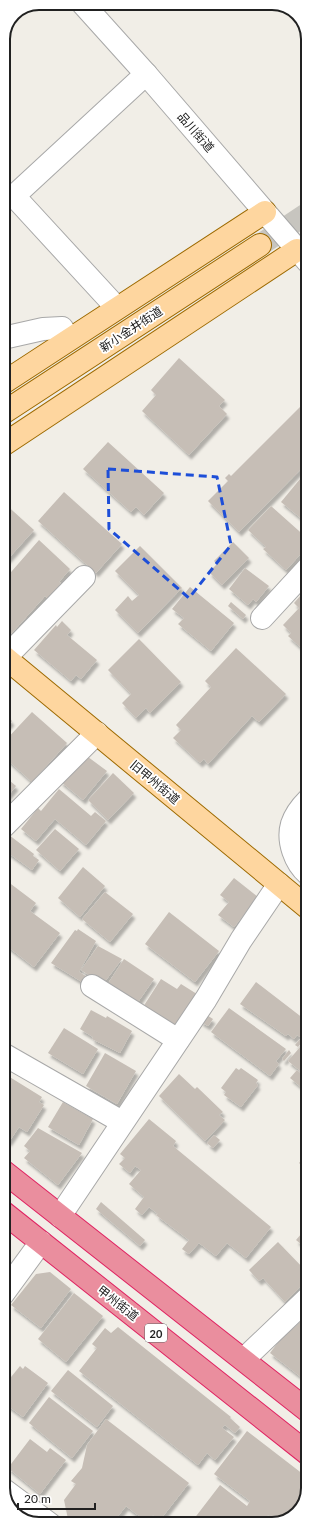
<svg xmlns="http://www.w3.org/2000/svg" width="311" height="1527" viewBox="0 0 311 1527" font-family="Lato,'Noto Sans JP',sans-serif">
  <defs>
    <filter id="shadow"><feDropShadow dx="2.5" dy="4.5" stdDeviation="1" flood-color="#0004"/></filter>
  </defs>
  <rect width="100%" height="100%" fill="#f1eee7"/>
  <g fill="#c6beb6" filter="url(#shadow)">
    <polygon points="179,358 225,400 219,406 227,414 189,455 142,411 156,395 151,390"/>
    <polygon points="308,399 308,462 239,532 208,501 228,481 225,478 229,474 231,476"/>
    <polygon points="108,442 164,493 144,515 136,507 131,512 83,469"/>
    <polygon points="300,479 308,485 308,524 281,502"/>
    <polygon points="64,492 122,544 96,573 38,521"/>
    <polygon points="3,502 34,530 7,560 3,557"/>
    <polygon points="271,506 308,539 308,546 286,570 263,549 266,547 248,530"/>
    <polygon points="39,540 70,569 59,582 61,583 48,599 45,596 11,634 3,627 3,577 5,579"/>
    <polygon points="233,542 249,558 222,585 209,572 217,564 214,561"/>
    <polygon points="140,546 182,588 138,633 115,610 128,596 132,601 139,595 115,571"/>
    <polygon points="245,568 269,586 256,602 253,599 248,605 229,589"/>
    <polygon points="190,587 234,623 211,651 178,624 184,618 172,609"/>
    <polygon points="308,587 308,654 288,636 291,633 283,625 299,608 294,603"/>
    <polygon points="231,602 246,615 243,619 228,606"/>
    <polygon points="62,621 71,630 67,635 97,660 81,679 76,675 71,681 34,650 56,625 57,627"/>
    <polygon points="139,639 181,682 150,713 146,708 136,718 122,703 131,694 108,670"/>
    <polygon points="236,648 286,694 259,722 252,716 208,764 204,759 200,763 173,738 181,730 176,725 211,687 205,681"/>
    <polygon points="3,712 12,721 3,731"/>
    <polygon points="32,712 67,743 32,782 3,756 3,743"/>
    <polygon points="84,754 107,771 83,800 60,781"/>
    <polygon points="113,773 134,793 108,820 88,800"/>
    <polygon points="3,775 16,786 3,802"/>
    <polygon points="59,789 91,816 95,812 106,821 86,845 55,819 36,841 21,829 38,808 41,811"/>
    <polygon points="55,829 79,849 60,871 36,850"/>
    <polygon points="9,835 34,854 33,856 39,860 32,870 3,849 3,842"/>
    <polygon points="83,867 105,886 80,917 58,898"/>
    <polygon points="3,878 36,903 30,911 60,933 34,967 3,943"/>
    <polygon points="234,878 258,897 234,927 218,915 229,902 220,895"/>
    <polygon points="105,892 133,914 110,942 82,919"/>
    <polygon points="169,912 219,951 195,982 145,944"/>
    <polygon points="78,929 96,941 79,972 91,979 87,985 51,963 75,930 77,931"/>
    <polygon points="98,946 122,959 103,984 81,970"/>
    <polygon points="124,959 154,979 138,1002 127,994 125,997 107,985"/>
    <polygon points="161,979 177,989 181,984 200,996 178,1030 143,1007"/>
    <polygon points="256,982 308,1022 308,1029 302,1038 297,1035 294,1039 288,1034 286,1036 240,1004"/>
    <polygon points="308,989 308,1006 300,1000"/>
    <polygon points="229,1008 286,1049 276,1061 279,1064 270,1076 211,1032"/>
    <polygon points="91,1010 106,1018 107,1016 132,1031 120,1053 92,1039 93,1037 80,1029"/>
    <polygon points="205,1014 213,1019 208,1026 200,1021"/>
    <polygon points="64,1028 98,1049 83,1074 48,1053"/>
    <polygon points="301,1038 303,1041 298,1047 295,1045"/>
    <polygon points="308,1038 308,1077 288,1061"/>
    <polygon points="289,1050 291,1053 284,1061 282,1059"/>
    <polygon points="105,1053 136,1071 117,1104 86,1086"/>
    <polygon points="236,1068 239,1070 241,1068 258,1080 256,1083 258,1085 241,1107 224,1095 226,1092 221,1088"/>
    <polygon points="297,1070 307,1079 301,1087 290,1078"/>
    <polygon points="179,1074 195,1089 197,1087 223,1112 219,1115 225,1120 205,1141 159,1096"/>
    <polygon points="8,1076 42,1097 39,1102 44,1105 27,1132 19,1127 9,1142 3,1138 3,1083"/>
    <polygon points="63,1102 93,1119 79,1145 48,1127"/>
    <polygon points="149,1119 176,1141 173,1146 271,1227 246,1258 227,1243 216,1256 199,1243 189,1254 182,1249 189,1240 156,1215 158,1214 149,1207 142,1215 135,1209 144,1197 129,1184 141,1170 135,1166 130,1173 119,1164 125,1158 120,1154"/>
    <polygon points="38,1128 82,1153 58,1185 24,1158 30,1151 24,1146"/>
    <polygon points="214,1135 220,1140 213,1148 207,1143"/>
    <polygon points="308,1153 308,1171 299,1163"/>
    <polygon points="101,1202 145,1240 140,1246 96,1209"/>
    <polygon points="302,1233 308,1238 307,1249 296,1240"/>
    <polygon points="278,1242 305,1270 302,1272 308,1279 285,1302 263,1278 259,1281 249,1270"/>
    <polygon points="50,1272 71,1289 41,1328 11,1305 36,1274"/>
    <polygon points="74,1293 103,1316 66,1362 38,1339"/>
    <polygon points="308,1315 308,1370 301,1377 270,1353 279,1341"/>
    <polygon points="118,1327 231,1417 230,1418 240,1427 235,1433 225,1425 222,1428 234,1437 215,1460 207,1453 198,1465 79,1371 97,1348 92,1344 105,1328 111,1333"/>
    <polygon points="20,1366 23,1369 25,1366 48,1383 23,1417 3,1402 3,1393 10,1384 7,1382"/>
    <polygon points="3,1368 9,1372 3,1379"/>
    <polygon points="68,1370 113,1406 97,1427 51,1391"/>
    <polygon points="49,1397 93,1431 72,1458 29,1423"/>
    <polygon points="106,1419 189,1483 160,1520 153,1515 147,1522 126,1506 112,1524 74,1524 68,1519 64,1500 76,1484 71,1481 82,1468 87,1445"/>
    <polygon points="247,1431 308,1478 308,1487 282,1521 279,1523 268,1515 264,1521 267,1524 190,1524 220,1485 247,1506 250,1501 214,1474"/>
    <polygon points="30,1439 47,1452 50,1448 66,1460 40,1494 8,1468"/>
  </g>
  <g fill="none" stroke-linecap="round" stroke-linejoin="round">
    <polyline stroke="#c7c5bf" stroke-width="22" stroke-dasharray="22 11" stroke-linecap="butt" points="260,245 308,213"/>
    <g stroke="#a8a8a8" stroke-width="24">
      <g id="minor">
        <polyline points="82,3 146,74 308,262"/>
        <polyline points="117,308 14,196 146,74"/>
        <polyline points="3,338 43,329 62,328 69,339"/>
        <polyline points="262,618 308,568"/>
        <polyline points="3,660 84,577"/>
        <path d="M308,800C301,807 295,815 292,824C287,841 295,863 308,874"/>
        <polyline points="3,827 97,733"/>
        <polyline points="92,986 178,1040"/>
        <polyline points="3,1054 122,1122"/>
        <polyline points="60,1216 206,999 241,940 279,884"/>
        <polyline points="3,1294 41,1242"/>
        <polyline points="244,1359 308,1298"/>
        <polyline points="3,1489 50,1524"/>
      </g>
    </g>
    <g stroke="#9d6a00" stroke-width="24">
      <g id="major">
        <polyline points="3,383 265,212"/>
        <polyline points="3,413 260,245"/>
        <polyline points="3,445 297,250"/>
        <polyline points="3,656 308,908"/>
      </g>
    </g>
    <g stroke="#e02362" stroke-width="24">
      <g id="highway">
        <polyline points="3,1171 308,1411"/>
        <polyline points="3,1212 308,1454"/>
      </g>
    </g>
    <use href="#minor" stroke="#fff" stroke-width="22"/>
    <use href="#major" stroke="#fed69f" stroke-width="22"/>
    <use href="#highway" stroke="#ea8e9e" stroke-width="22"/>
  </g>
  <path fill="none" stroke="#1d4ed8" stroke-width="3" stroke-dasharray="8 5" stroke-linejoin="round" d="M108,469L217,477L231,545L189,598L109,529Z"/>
  <g text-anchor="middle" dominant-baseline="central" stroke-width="3.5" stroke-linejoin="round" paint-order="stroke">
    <rect fill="#fff" stroke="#646464" stroke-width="1" x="145" y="1324" width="22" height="18" rx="3"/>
    <g font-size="11" font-weight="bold" fill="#212121">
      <text x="156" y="1333">20</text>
    </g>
    <g font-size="12" fill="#212121" stroke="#fff">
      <text transform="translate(196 132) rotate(49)">品川街道</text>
      <text transform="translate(131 329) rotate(-33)">新小金井街道</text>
      <text transform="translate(155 782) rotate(40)">旧甲州街道</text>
      <text transform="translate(118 1303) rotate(38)">甲州街道</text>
    </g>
  </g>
  <path d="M0 0H311V1527H0ZM39 10H272A29 29 0 0 1 301 39V1488A29 29 0 0 1 272 1517H39A29 29 0 0 1 10 1488V39A29 29 0 0 1 39 10Z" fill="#fff" fill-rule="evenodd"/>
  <path fill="none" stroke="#212121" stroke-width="2" d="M39 10H272A29 29 0 0 1 301 39V1488A29 29 0 0 1 272 1517H39A29 29 0 0 1 10 1488V39A29 29 0 0 1 39 10Z"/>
  <path d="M18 1503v6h77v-6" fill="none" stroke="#212121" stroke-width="2"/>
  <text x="24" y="1503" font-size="12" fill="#212121" stroke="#ffffff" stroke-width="3" paint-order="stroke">20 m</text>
</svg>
